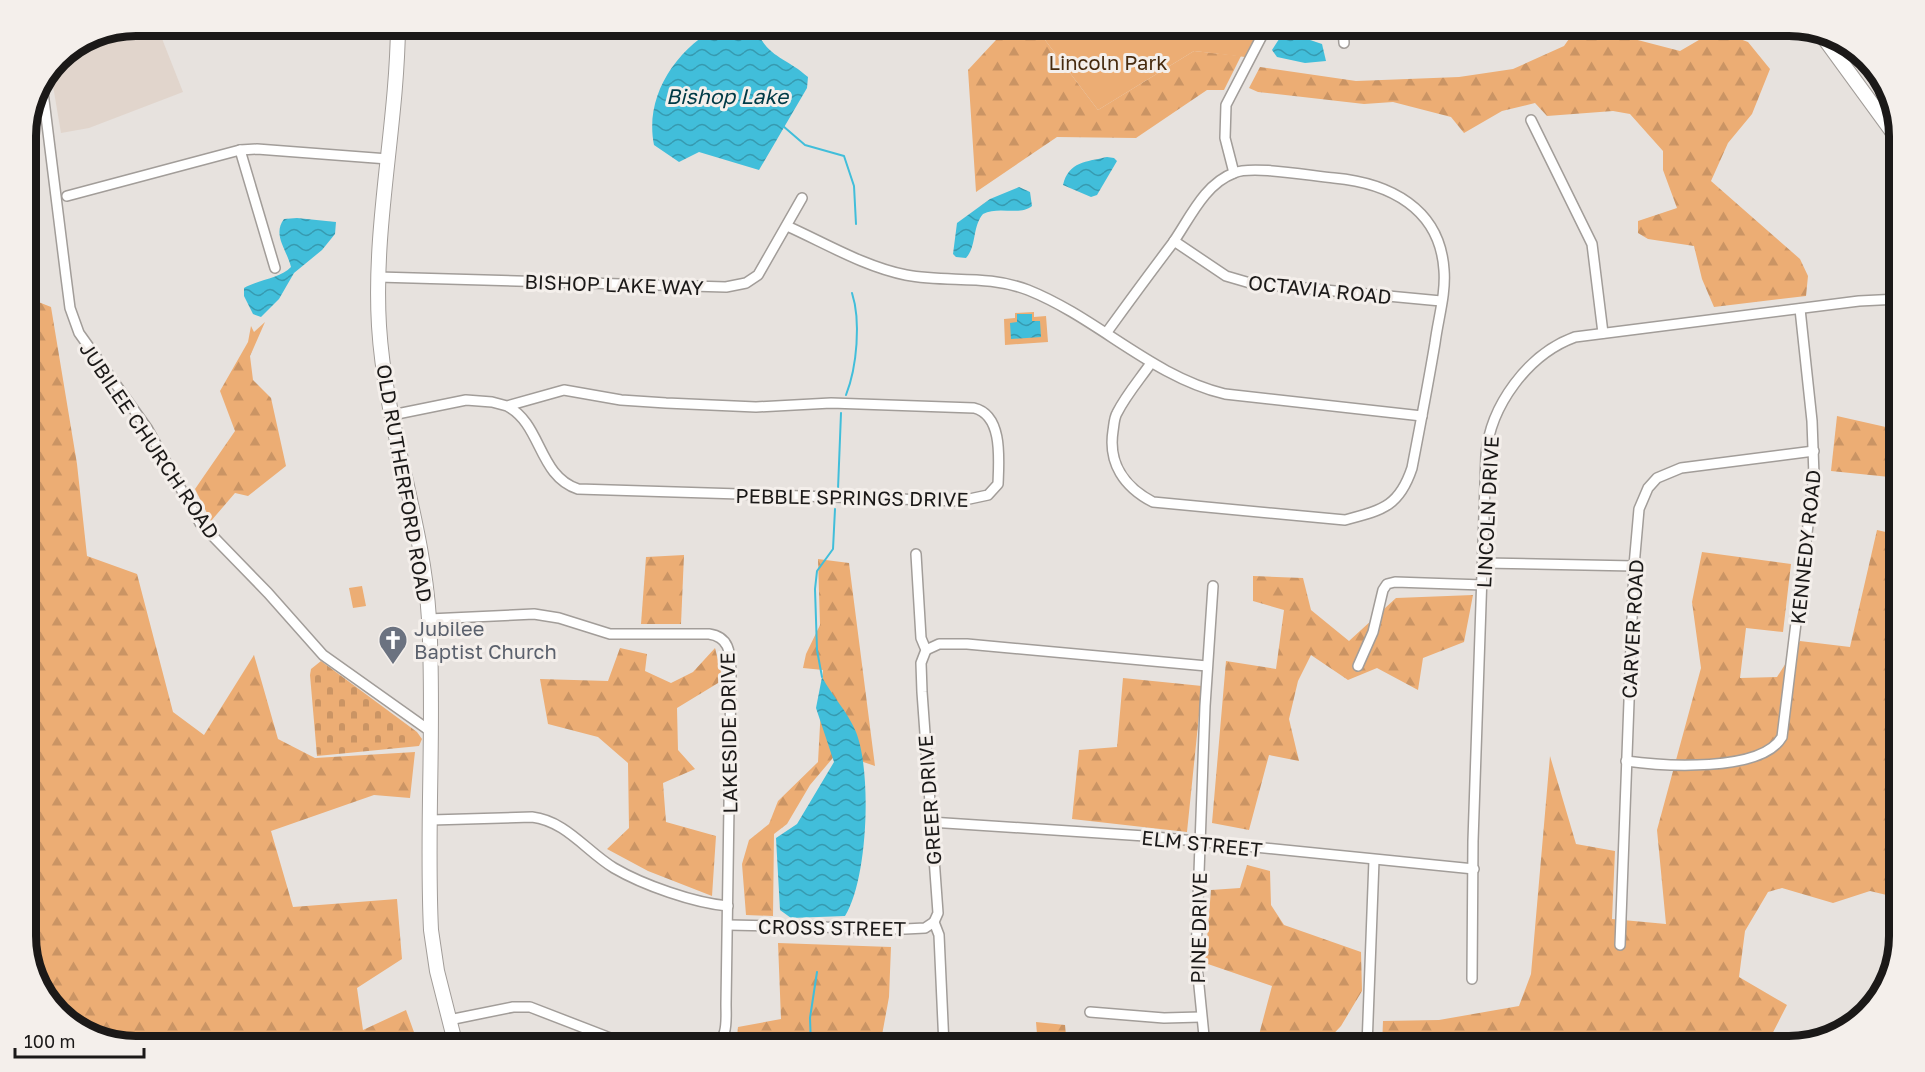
<svg xmlns="http://www.w3.org/2000/svg" width="1925" height="1072" viewBox="0 0 1925 1072" font-family="'Golos Text',sans-serif">
  <defs>
    <pattern id="forest-firs" width="22" height="20" patternUnits="userSpaceOnUse" patternTransform="scale(1.5)"><rect width="22" height="20" fill="#ecad74"/><path d="M5 1l3.5 6h-7zM16 11l3.5 6h-7z" fill="#ca9464"/></pattern>
    <pattern id="cemetery-stones" width="16" height="16" patternUnits="userSpaceOnUse" patternTransform="scale(1.5)"><rect width="16" height="16" fill="#ecad74"/><path d="M2 7V4a2 2 0 0 1 4 0v3zM10 15v-3a2 2 0 0 1 4 0v3z" fill="#ca9464"/></pattern>
    <pattern id="water-waves" width="16" height="10" patternUnits="userSpaceOnUse" patternTransform="scale(1.5)"><rect width="16" height="10" fill="#41beda"/><path d="M0 5q4-4 8 0t8 0" fill="none" stroke="#369ab0"/></pattern>
  </defs>
  <rect width="100%" height="100%" fill="#e7e2de"/>
  <polygon fill="#e1d5cc" points="136,26 157,26 183,92 89,128 61,133 51,74 58,58 94,34"/>
  <g fill="url(#forest-firs)">
    <polygon points="1009,26 1044,26 1042,36 1098,110 1194,51 1241,56 1224,90 1207,90 1136,138 1057,137 976,192 968,70"/>
    <polygon points="1585,26 1612,26 1630,38 1680,51 1716,30 1748,42 1770,69 1752,114 1728,143 1711,181 1800,259 1808,276 1806,296 1714,307 1702,279 1694,246 1648,239 1638,233 1638,221 1677,208 1663,170 1663,151 1630,114 1613,111 1547,116 1535,103 1502,111 1464,133 1451,117 1393,102 1364,104 1258,92 1249,88 1260,67 1356,81 1459,77 1513,69 1564,46 1576,29"/>
    <polygon points="26,297 51,307 77,464 87,556 137,574 173,712 204,735 254,655 278,739 315,758 415,752 410,798 374,795 271,831 293,907 397,899 402,959 357,988 363,1030 406,1010 419,1046 136,1046 81,1032 44,997 26,943"/>
    <polygon points="265,322 250,356 253,380 271,398 286,466 248,496 235,493 211,521 195,489 235,431 220,391 248,342 251,326 254,332"/>
    <polygon points="1837,416 1899,430 1899,478 1831,471"/>
    <polygon points="1877,530 1899,535 1899,898 1870,891 1833,903 1782,888 1768,892 1745,931 1739,977 1787,1005 1766,1046 1382,1046 1383,1021 1439,1020 1519,1006 1531,974 1550,756 1576,844 1615,851 1612,919 1666,924 1657,830 1701,668 1692,602 1702,552 1791,564 1783,632 1746,628 1740,678 1777,677 1800,641 1850,647"/>
    <polygon points="684,555 681,624 641,624 646,557"/>
    <polygon points="818,559 849,563 875,766 837,753 810,785 787,824 774,834 773,916 746,915 742,864 749,840 769,824 778,801 818,762 823,670 803,668 806,654 820,625"/>
    <polygon points="1253,576 1303,578 1311,610 1349,641 1396,598 1473,595 1464,642 1423,658 1418,690 1377,668 1348,680 1311,655 1298,681 1289,719 1299,761 1269,755 1249,830 1212,823 1226,661 1276,669 1284,610 1253,601"/>
    <polygon points="620,648 647,654 645,671 671,683 693,672 715,648 723,680 677,708 678,750 695,769 663,783 666,822 716,836 712,896 648,871 607,849 629,828 628,763 598,737 548,724 540,679 608,681"/>
    <polygon points="1123,678 1202,686 1187,832 1072,819 1079,750 1117,747"/>
    <polygon points="1247,865 1270,871 1271,905 1284,925 1361,952 1362,991 1341,1026 1322,1046 1256,1046 1272,986 1205,963 1211,890 1240,888"/>
    <polygon points="778,943 891,947 889,997 880,1046 736,1046 738,1027 781,1019"/>
    <polygon points="1036,1022 1065,1025 1067,1046 1038,1046"/>
  </g>
  <polygon fill="url(#cemetery-stones)" points="321,661 417,732 422,739 419,746 317,756 310,675 311,669"/>
  <g fill="#ecad74">
    <polygon points="1044,26 1261,26 1245,57 1194,51 1098,110 1042,36"/>
    <polygon points="1034,312 1034,317 1046,316 1048,342 1005,345 1004,319 1015,318 1015,313"/>
    <polygon points="362,586 366,606 353,608 349,588"/>
  </g>
  <g fill="url(#water-waves)">
    <path d="M720,26L755,28C769,59 786,57 808,77L807,88L759,170L699,152L679,162L654,145C644,95 677,48 720,26Z"/>
    <polygon points="1281,36 1304,38 1322,44 1326,61 1305,63 1277,57 1272,50"/>
    <path d="M1107,157L1114,158L1117,161L1097,195L1091,197L1063,185C1069,161 1086,162 1107,157Z"/>
    <path d="M1019,187L1030,192L1032,206C1020,216 998,206 983,214C972,227 977,246 966,258L956,257L953,254L957,223L990,199Z"/>
    <path d="M297,218L336,222L335,234L322,250L294,273L279,299L261,317L253,314L244,296V288C257,280 281,278 291,267C287,250 272,235 284,219Z"/>
    <polygon points="1017,314 1032,314 1032,321 1040,321 1041,337 1011,339 1010,323 1017,322"/>
    <path d="M822,677C832,696 848,712 856,732C872,772 868,880 845,916L791,918L780,910L776,838L797,824L834,762L816,708Z"/>
  </g>
  <g fill="none" stroke-linecap="round" stroke-linejoin="round">
    <g stroke="#41beda" stroke-width="2">
      <polyline points="783,126 805,145 844,156 854,186 856,224"/>
      <path d="M846,395C857,367 861,321 852,293"/>
      <polyline points="838,489 841,413"/>
      <polyline points="822,677 817,650 815,589 817,571 833,549 835,509"/>
      <polyline points="811,1046 810,1018 817,972"/>
    </g>
    <g stroke="#a29d99" stroke-width="12">
      <g id="street">
        <polyline points="1343,26 1344,43"/>
        <polyline points="43,92 66,277 70,308 79,333 147,428 200,523 268,593 323,655 430,731"/>
        <polyline points="1531,120 1592,244 1603,333"/>
        <polyline points="240,150 275,268"/>
        <polyline points="1234,173 1225,138 1226,105 1267,26"/>
        <polyline points="67,196 240,150 257,149 388,159"/>
        <path d="M787,226C825,243 865,267 906,275C948,283 986,274 1028,290C1098,318 1151,376 1225,394L1422,416"/>
        <polyline points="1174,241 1226,276 1250,283 1441,301"/>
        <polyline points="378,277 726,287 746,283 758,275 802,198"/>
        <path d="M1107,332C1128,303 1150,273 1172,244C1189,220 1204,184 1234,173C1252,165 1311,176 1334,178C1389,183 1440,208 1444,270C1446,294 1438,319 1435,343C1428,385 1420,426 1412,468C1399,507 1382,510 1345,520L1153,502C1124,487 1108,463 1113,431C1114,425 1114,418 1117,413C1126,395 1140,379 1151,363"/>
        <path d="M392,415L466,400L492,402L507,406L564,390L621,400L666,403L756,407L831,403L974,408C1003,415 999,459 998,484L988,495L960,501L578,489C538,476 542,424 507,406"/>
        <polyline points="916,554 921,638 926,650 921,663 922,692 938,913 934,922 939,935 944,1046"/>
        <polyline points="1484,563 1634,566"/>
        <path d="M429,619L534,614L559,618L610,634H709C731,637 730,655 731,673L726,1004C726,1021 729,1041 710,1046"/>
        <polyline points="926,650 939,644 967,644 1207,666"/>
        <polyline points="1358,666 1373,632 1383,590 1387,584 1395,582 1483,585"/>
        <path d="M1626,761C1662,766 1761,773 1782,737L1814,476L1812,421L1800,309"/>
        <path d="M431,820L532,817C566,821 586,851 614,868C643,885 694,903 728,906"/>
        <polyline points="930,822 1145,836 1474,869"/>
        <polyline points="728,925 905,929 925,928 934,922"/>
        <polyline points="1620,945 1634,566 1639,509 1648,488 1657,478 1681,468 1814,451"/>
        <path d="M1472,979L1473,841L1486,455C1490,406 1528,354 1575,337L1859,301L1899,299"/>
        <polyline points="1090,1012 1164,1018 1201,1017"/>
        <polyline points="449,1020 513,1007 530,1007 631,1046"/>
        <polyline points="1205,1046 1196,956 1205,706 1213,586"/>
        <polyline points="1367,1046 1374,860"/>
      </g>
    </g>
    <g stroke="#a29d99" stroke-width="16">
      <g id="secondary">
        <path d="M398,26C397,126 373,226 379,326C385,425 423,520 429,619C435,722 426,826 431,930L437,971L456,1046"/>
        <polyline points="1821,34 1899,141"/>
      </g>
    </g>
    <use href="#street" stroke="#fff" stroke-width="9"/>
    <use href="#secondary" stroke="#fff" stroke-width="14"/>
  </g>
  <defs>
    <g id="church-pin" transform="scale(1.5)"><path d="M0 17L-7.5 6A9.5 9.5 0 1 1 7.5 6Z" fill="#6b7280" stroke="#f4efeb"/><path d="M-1.2-6h2.4v3.5h3.3v2.4h-3.3V6h-2.4V-.1h-3.3v-2.4h3.3Z" fill="#fff"/></g>
  </defs>
  <g fill-rule="evenodd">
    <use href="#church-pin" x="393" y="640"/>
  </g>
  <g text-anchor="middle" dominant-baseline="central" stroke-width="6" stroke-linejoin="round" paint-order="stroke">
    <g font-size="20" fill="#472b0f" stroke="#f4efeb">
      <text x="1108" y="62">Lincoln Park</text>
    </g>
    <g font-size="20" fill="#1b1918" stroke="#f4efeb">
      <text transform="translate(614 284) rotate(2)">BISHOP LAKE WAY</text>
      <text transform="translate(1320 289) rotate(6)">OCTAVIA ROAD</text>
      <text transform="translate(150 440) rotate(56)">JUBILEE CHURCH ROAD</text>
      <text transform="translate(405 483) rotate(80)">OLD RUTHERFORD ROAD</text>
      <text transform="translate(852 497) rotate(1)">PEBBLE SPRINGS DRIVE</text>
      <text transform="translate(1487 512) rotate(-87)">LINCOLN DRIVE</text>
      <text transform="translate(1805 547) rotate(-84)">KENNEDY ROAD</text>
      <text transform="translate(1632 629) rotate(-87)">CARVER ROAD</text>
      <text transform="translate(728 733) rotate(-91)">LAKESIDE DRIVE</text>
      <text transform="translate(929 800) rotate(-94)">GREER DRIVE</text>
      <text transform="translate(1202 843) rotate(6)">ELM STREET</text>
      <text transform="translate(832 927) rotate(1)">CROSS STREET</text>
      <text transform="translate(1198 928) rotate(-89)">PINE DRIVE</text>
    </g>
    <g font-size="20" fill="#5b616d" stroke="#f4efeb" text-anchor="start">
      <text x="414" y="628">Jubilee<tspan x="414" dy="23">Baptist Church</tspan></text>
    </g>
    <g font-size="21" font-style="italic" fill="#003a46" stroke="#f4efeb">
      <text x="727" y="96">Bishop Lake</text>
    </g>
  </g>
  <path d="M0 0H1925V1072H0ZM136 36H1789A100 100 0 0 1 1889 136V936A100 100 0 0 1 1789 1036H136A100 100 0 0 1 36 936V136A100 100 0 0 1 136 36Z" fill="#f4efeb" fill-rule="evenodd"/>
  <path fill="none" stroke="#1b1918" stroke-width="8" d="M136 36H1789A100 100 0 0 1 1889 136V936A100 100 0 0 1 1789 1036H136A100 100 0 0 1 36 936V136A100 100 0 0 1 136 36Z"/>
  <path d="M15 1048v9h129v-9" fill="none" stroke="#1b1918" stroke-width="3"/>
  <text x="24" y="1048" font-size="18" fill="#1b1918" stroke="#f4efeb" stroke-width="4.5" paint-order="stroke">100 m</text>
</svg>
